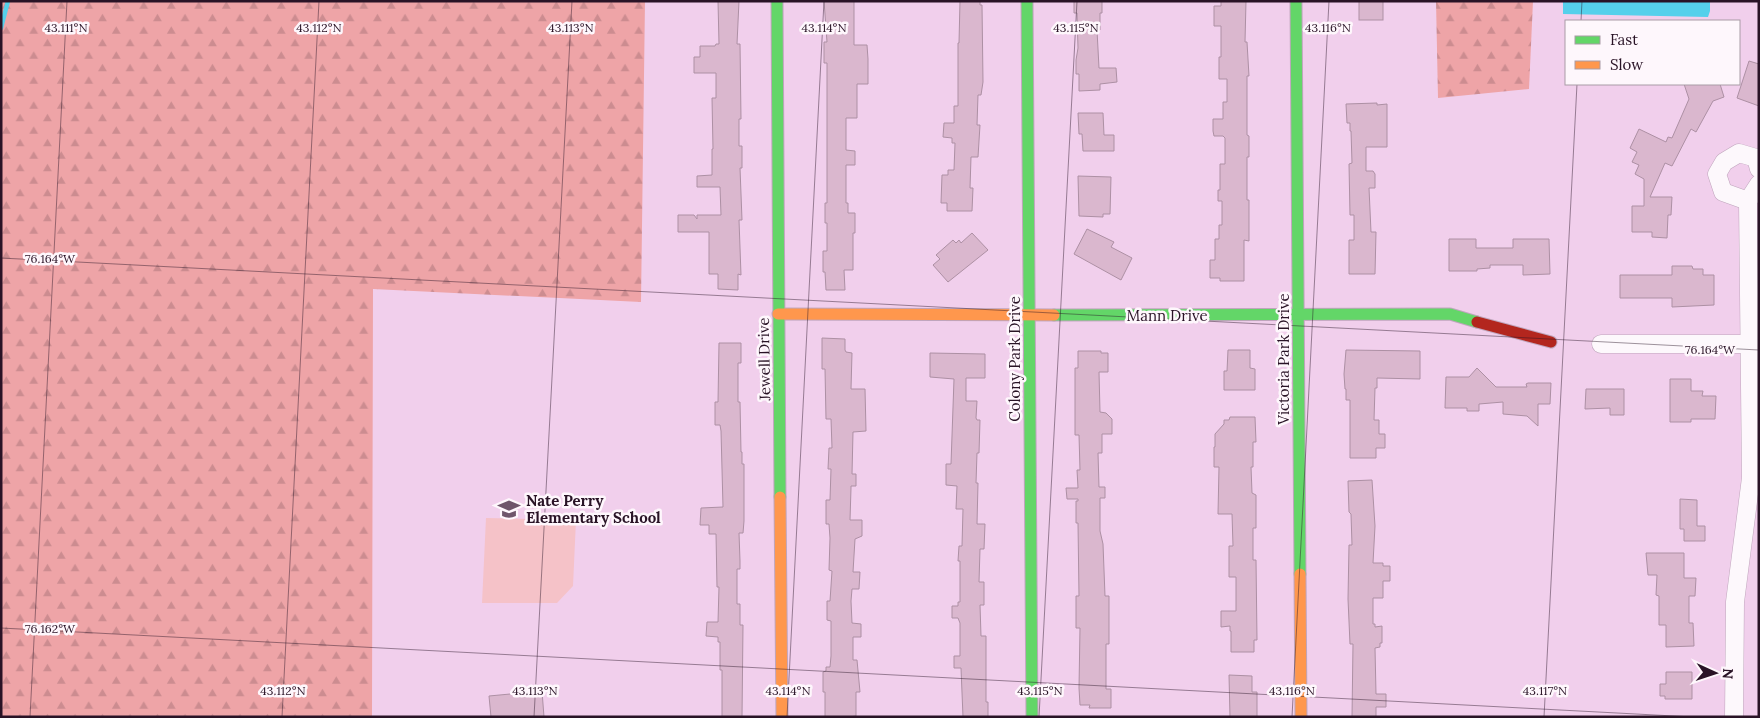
<svg xmlns="http://www.w3.org/2000/svg" width="1760" height="718" viewBox="0 0 1760 718" font-family="Lora,serif">
  <defs>
    <pattern id="forest-firs" width="22" height="20" patternUnits="userSpaceOnUse" patternTransform="scale(1.25)"><rect width="22" height="20" fill="#eea4a7"/><path d="M5 1l3.5 6h-7zM16 11l3.5 6h-7z" fill="#cc8c90"/></pattern>
  </defs>
  <rect width="100%" height="100%" fill="#f1cfec"/>
  <g fill="url(#forest-firs)">
    <polygon points="1,1 645,1 641,302 373,289 372,717 1,717"/>
    <polygon points="1436,1 1533,1 1529,89 1438,98"/>
  </g>
  <polygon fill="#f5c2c8" points="486,518 576,520 573,586 557,603 482,603"/>
  <polygon fill="#55d0eb" points="1563,1 1710,1 1710,11 1708,17 1563,14"/>
  <g fill="none" stroke-linecap="round" stroke-linejoin="round">
    <polyline stroke="#55d0eb" stroke-width="4.5" points="1,28 8,1"/>
  </g>
  <g fill="#dab7ce" stroke="#ad90a4">
    <polygon points="718,1 739,1 737,44 740,44 741,119 739,119 739,146 742,146 742,168 740,168 742,220 739,220 741,275 738,274 738,290 718,289 718,274 709,274 709,232 678,232 678,215 694,215 697,219 697,215 721,215 720,187 697,187 697,176 712,175 712,149 713,149 712,98 716,98 716,73 694,73 694,57 700,57 700,46 715,46 716,44 719,44"/>
    <polygon points="824,1 854,1 854,45 867,45 868,59 868,84 857,84 857,118 846,118 846,150 855,151 855,165 846,165 846,203 848,203 848,213 855,213 855,233 853,233 853,270 844,270 845,290 826,290 825,272 823,272 823,251 827,251 827,223 825,223 825,203 827,203 827,63 824,63 824,42 827,42"/>
    <polygon points="960,1 980,1 980,5 982,5 983,82 981,95 978,95 977,125 980,125 978,157 971,157 970,188 973,188 972,211 947,211 947,203 941,203 942,175 948,175 948,170 954,170 955,143 952,143 952,138 943,137 944,123 954,123 954,106 958,106 958,43 959,43"/>
    <polygon points="1074,1 1102,1 1102,13 1100,13 1100,30 1097,30 1099,68 1116,68 1117,82 1100,84 1100,90 1079,91 1079,74 1076,74 1076,60 1078,48 1077,13 1074,13"/>
    <polygon points="1221,1 1246,1 1245,42 1247,42 1249,76 1247,76 1247,135 1249,136 1249,157 1247,157 1247,200 1249,200 1249,241 1244,240 1244,281 1220,281 1220,278 1210,278 1210,260 1215,260 1215,239 1219,239 1219,225 1222,225 1222,201 1218,201 1218,190 1220,190 1220,164 1225,164 1225,138 1223,136 1214,136 1213,131 1213,119 1223,119 1223,102 1227,102 1227,79 1219,79 1219,57 1221,57 1221,26 1214,26 1214,6 1221,6"/>
    <rect x="1359" y="1" width="24" height="19"/>
    <polygon points="1749,61 1759,64 1759,106 1737,98"/>
    <polygon points="1684,84 1720,84 1724,97 1713,101 1696,132 1691,129 1672,166 1665,163 1650,197 1672,197 1671,215 1668,215 1667,238 1652,237 1652,232 1632,232 1632,206 1644,206 1644,179 1635,174 1639,165 1632,162 1637,152 1630,148 1639,129 1666,142 1668,137 1672,138 1689,99"/>
    <polygon points="1377,103 1377,105 1387,104 1387,147 1366,147 1366,171 1373,171 1375,174 1375,188 1369,188 1371,232 1376,232 1375,274 1349,274 1349,240 1354,240 1354,215 1350,215 1349,164 1352,163 1351,131 1350,131 1350,123 1347,123 1346,104"/>
    <polygon points="1078,113 1103,113 1104,135 1114,135 1114,151 1083,151 1082,134 1079,134"/>
    <polygon points="1078,176 1111,177 1110,214 1103,214 1103,217 1079,216"/>
    <polygon points="1087,229 1114,242 1111,247 1132,258 1121,280 1074,254"/>
    <polygon points="972,233 988,250 948,282 933,265 940,259 936,255 953,240 956,243 959,240 961,243"/>
    <polygon points="1449,239 1476,239 1476,248 1513,248 1513,239 1549,239 1550,274 1523,275 1523,265 1490,265 1490,268 1477,269 1477,271 1449,271"/>
    <polygon points="1672,266 1692,266 1693,269 1703,269 1703,275 1714,275 1714,305 1672,307 1672,298 1620,298 1620,275 1672,275"/>
    <polygon points="822,338 845,339 845,350 846,352 852,353 851,389 865,389 866,431 853,432 852,474 856,474 856,486 851,486 851,488 850,520 862,520 862,536 855,539 853,572 860,572 859,589 852,589 851,601 852,623 861,624 861,637 853,637 853,660 857,660 860,692 856,692 856,716 849,717 825,717 825,692 823,692 823,672 826,671 826,667 830,667 831,656 831,621 827,620 827,601 830,601 832,571 829,570 830,538 829,524 826,524 826,500 830,500 831,469 828,469 829,448 832,448 831,419 826,419 825,369 822,369"/>
    <polygon points="719,343 741,343 741,363 738,363 738,402 740,402 741,452 742,452 742,464 744,464 744,521 743,533 739,533 740,561 740,569 737,569 737,604 740,604 740,625 743,625 742,717 722,717 722,670 720,670 720,642 718,642 718,637 706,636 707,622 718,622 719,587 717,587 716,534 709,534 709,525 700,525 701,508 723,507 721,431 720,425 715,425 715,402 718,402"/>
    <polygon points="1228,350 1250,350 1250,368 1255,369 1255,390 1224,390 1224,371 1227,371"/>
    <polygon points="1346,350 1420,351 1420,379 1377,378 1377,388 1375,388 1374,420 1379,420 1379,434 1385,434 1385,448 1376,448 1376,458 1350,458 1350,400 1346,400 1346,389 1345,389 1344,374"/>
    <polygon points="1078,351 1101,351 1101,353 1108,353 1108,372 1099,372 1100,412 1106,413 1112,419 1112,434 1102,434 1102,453 1098,453 1099,487 1105,487 1105,498 1100,498 1100,531 1103,544 1105,596 1109,596 1109,644 1106,644 1106,689 1111,689 1111,708 1089,708 1090,705 1080,705 1079,688 1080,628 1076,628 1076,596 1079,596 1078,523 1076,523 1076,501 1078,501 1078,499 1067,499 1066,488 1078,488 1077,470 1080,470 1079,435 1075,435 1075,368 1078,368"/>
    <polygon points="930,353 985,354 985,378 966,378 966,401 977,401 976,418 977,420 980,420 979,453 977,453 976,483 978,483 977,524 985,524 984,549 980,549 979,582 984,582 984,605 980,605 981,636 986,636 986,702 988,702 988,717 963,717 961,668 954,668 954,656 960,656 960,623 958,618 952,618 952,606 958,606 958,602 960,602 960,561 958,561 959,546 962,546 963,509 956,509 957,486 946,485 946,464 951,464 954,379 930,377"/>
    <polygon points="1477,368 1496,387 1527,387 1526,384 1528,383 1551,383 1550,404 1538,404 1538,426 1527,416 1503,414 1503,402 1479,404 1479,411 1467,411 1467,408 1445,408 1446,377 1469,377"/>
    <polygon points="1670,379 1691,379 1691,391 1703,391 1702,396 1716,396 1715,419 1691,419 1691,422 1670,422"/>
    <polygon points="1586,389 1624,389 1624,415 1610,415 1610,408 1585,409"/>
    <polygon points="1230,417 1255,417 1256,442 1253,442 1253,467 1251,467 1252,493 1256,495 1256,528 1253,528 1253,560 1256,560 1257,640 1254,640 1254,652 1231,652 1231,631 1230,631 1230,626 1221,627 1221,611 1236,611 1236,577 1229,577 1229,546 1233,546 1232,514 1218,514 1219,467 1214,467 1214,447 1215,447 1215,434 1224,424 1224,420 1229,420"/>
    <polygon points="1372,480 1375,526 1373,563 1383,563 1383,566 1390,566 1390,581 1383,581 1383,598 1373,598 1373,624 1375,624 1375,627 1382,626 1382,643 1380,643 1380,647 1375,648 1376,694 1386,694 1386,707 1376,707 1376,717 1352,717 1353,644 1350,644 1348,599 1349,545 1352,545 1351,514 1349,512 1348,481"/>
    <polygon points="1680,499 1697,500 1697,526 1705,526 1705,541 1684,541 1684,529 1680,529"/>
    <polygon points="1646,553 1684,553 1684,578 1696,578 1695,596 1689,596 1689,623 1693,623 1694,646 1666,647 1666,625 1659,625 1659,596 1656,595 1657,575 1648,575"/>
    <polygon points="1666,672 1692,672 1692,699 1665,699 1665,696 1660,696 1660,684 1666,684"/>
    <polygon points="1229,675 1252,676 1252,692 1257,692 1257,717 1230,717"/>
    <polygon points="542,691 544,717 491,717 489,696"/>
  </g>
  <g fill="none" stroke-linecap="round" stroke-linejoin="round">
    <g stroke="#bfa5bc" stroke-width="19">
      <g id="street">
        <polyline points="1748,201 1723,192 1717,174 1724,162 1739,153 1756,158 1759,169"/>
        <polyline points="1601,344 1750,344"/>
        <polyline points="1734,717 1735,602 1751,478 1748,201 1759,184"/>
      </g>
    </g>
    <g stroke="#bfa5bc" stroke-width="13">
      <g id="fast">
        <polyline points="777,1 780,497"/>
        <polyline points="1027,1 1032,717"/>
        <polyline points="1296,1 1300,574"/>
        <polyline points="1054,315 1450,314 1477,322"/>
      </g>
    </g>
    <g stroke="#bfa5bc" stroke-width="13">
      <g id="slow">
        <polyline points="778,314 1054,315"/>
        <polyline points="780,497 782,717"/>
        <polyline points="1300,574 1301,717"/>
      </g>
    </g>
    <g stroke="#bfa5bc" stroke-width="13">
      <polyline id="jam" points="1477,322 1551,342"/>
    </g>
    <use href="#street" stroke="#fdf8fc" stroke-width="18"/>
    <use href="#fast" stroke="#63d668" stroke-width="11"/>
    <use href="#slow" stroke="#ff974d" stroke-width="11"/>
    <use href="#jam" stroke="#b3261e" stroke-width="11"/>
  </g>
  <path fill="none" stroke="#291326" stroke-width="1" stroke-opacity="0.45" d="M1581,21L1582,1M1,258L1759,350M1,628L1693,717M30,717L67,1M282,717L319,1M534,717L572,1M787,717L824,1M1039,717L1077,1M1292,717L1329,1M1544,717L1577,84"/>
  <defs>
    <g id="school-bare" transform="scale(1.725)"><path d="M0-5L7-2L0 1L-7-2ZM-4 1L0 2.5L4 1V4Q0 6-4 4Z" fill="#6f556b" stroke="#fef7fc" stroke-width="2.5" paint-order="stroke"/></g>
  </defs>
  <g fill-rule="evenodd">
    <use href="#school-bare" x="509" y="509"/>
  </g>
  <g text-anchor="middle" dominant-baseline="central" stroke-width="5" stroke-linejoin="round" paint-order="stroke">
    <g font-size="15" fill="#291326" stroke="#fef7fc">
      <text x="1167" y="315">Mann Drive</text>
      <text transform="translate(764 359) rotate(-91)">Jewell Drive</text>
      <text transform="translate(1014 359) rotate(-90)">Colony Park Drive</text>
      <text transform="translate(1283 359) rotate(-90)">Victoria Park Drive</text>
    </g>
    <g font-size="15" font-weight="bold" fill="#291326" stroke="#fef7fc" text-anchor="start">
      <text x="526" y="500">Nate Perry<tspan x="526" dy="17">Elementary School</tspan></text>
    </g>
  </g>
  <g font-size="12" text-anchor="middle" fill="#291326" stroke="#fef7fc" stroke-width="5" stroke-linejoin="round" paint-order="stroke">
    <text x="66" y="32">43.111°N</text>
    <text x="319" y="32">43.112°N</text>
    <text x="571" y="32">43.113°N</text>
    <text x="824" y="32">43.114°N</text>
    <text x="1076" y="32">43.115°N</text>
    <text x="1328" y="32">43.116°N</text>
    <text x="50" y="263">76.164°W</text>
    <text x="1710" y="354">76.164°W</text>
    <text x="50" y="633">76.162°W</text>
    <text x="283" y="695">43.112°N</text>
    <text x="535" y="695">43.113°N</text>
    <text x="788" y="695">43.114°N</text>
    <text x="1040" y="695">43.115°N</text>
    <text x="1292" y="695">43.116°N</text>
    <text x="1545" y="695">43.117°N</text>
  </g>
  <rect width="1760" height="718" fill="none" stroke="#291326" stroke-width="5"/>
  <rect x="1565" y="20" width="175" height="65" fill="#fef7fc" stroke="#a99ca6"/>
  <rect x="1575" y="36" width="25" height="8" fill="#63d668" stroke="#a99ca6"/>
  <text x="1610" y="45" font-size="15" fill="#291326">Fast</text>
  <rect x="1575" y="61" width="25" height="8" fill="#ff974d" stroke="#a99ca6"/>
  <text x="1610" y="70" font-size="15" fill="#291326">Slow</text>
  <g transform="translate(1715 673) rotate(93)" stroke="#fef7fc" stroke-width="4" paint-order="stroke">
  <path d="M0-4L9 19L0 12L-9 19Z" fill="#291326"/>
  <text y="-8" font-size="14" font-weight="bold" text-anchor="middle" fill="#291326">N</text>
  </g>
</svg>
